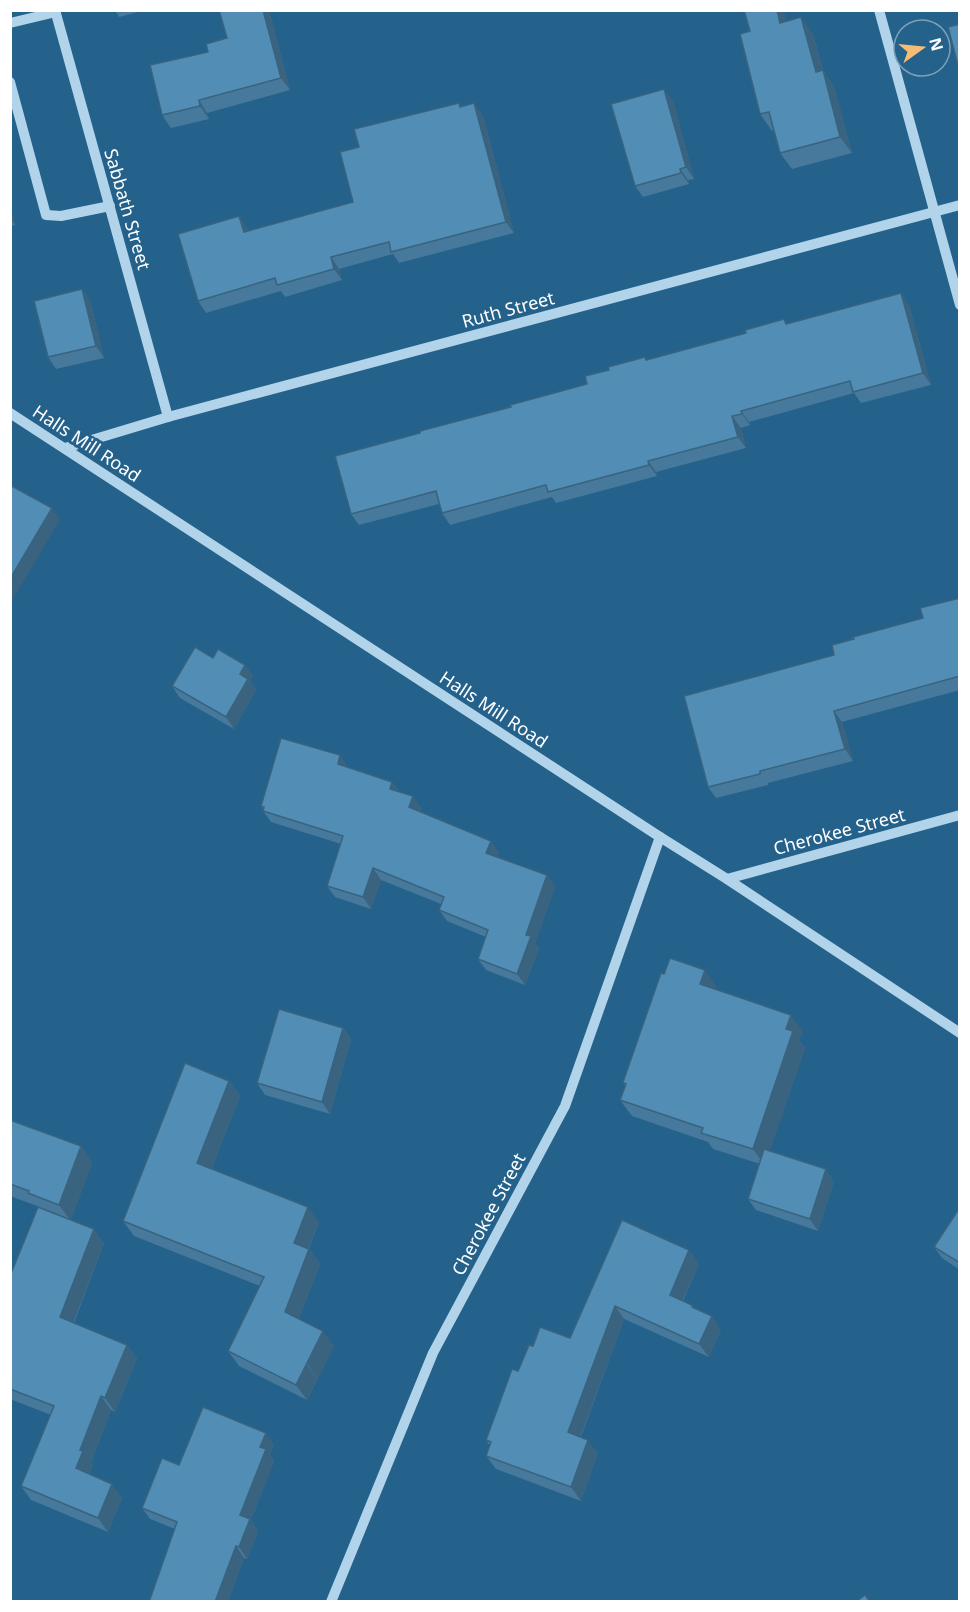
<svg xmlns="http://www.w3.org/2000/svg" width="970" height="1612" viewBox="0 0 970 1612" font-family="'Noto Sans',sans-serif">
  <rect width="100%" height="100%" fill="#24618b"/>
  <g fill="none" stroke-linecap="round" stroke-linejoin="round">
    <g stroke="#b2d4ea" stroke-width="10">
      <polyline points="55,10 168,417"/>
      <polyline points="879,10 960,305"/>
      <polyline points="10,23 56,12"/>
      <polyline points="10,82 46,215 61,216 110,206"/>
      <polyline points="10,413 660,837 727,879 960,1033"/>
      <polyline points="65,448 168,417 960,205"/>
      <polyline points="727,879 960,815"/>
      <polyline points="331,1602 433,1353 565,1106 660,837"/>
    </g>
  </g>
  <g fill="#46799b">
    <polygon points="115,10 146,10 119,17"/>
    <polygon points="219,10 269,10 290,90 207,113 209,119 171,128 162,115 208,52 227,38"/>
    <polygon points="787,21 813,34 823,70 834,87 852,153 792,169 780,153 774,130 772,131 760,114"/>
    <polygon points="673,101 694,179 688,180 689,184 643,197 635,186"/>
    <polygon points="461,107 483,115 514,233 399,263 393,254 339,269 342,280 285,297 281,291 206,313 198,301 247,227 248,231 353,202 359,147"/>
    <polygon points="10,206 15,225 10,226"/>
    <polygon points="90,300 104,358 56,369 48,357"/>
    <polygon points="909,305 931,385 861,403 854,393 749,422 750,425 741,428 746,448 656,472 657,476 556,503 552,497 450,525 442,513 439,504 359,525 351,514 420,433 587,384 647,360 788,324"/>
    <polygon points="960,598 960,690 842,722 853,761 768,783 768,785 716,798 708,787 834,655 854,639 923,618"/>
    <polygon points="213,658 245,665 253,676 250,681 256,690 234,729 180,698 172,686"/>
    <polygon points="348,767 392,782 399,791 421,807 420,811 499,852 497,857 547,875 555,887 535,943 539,948 525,985 486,970 478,959 486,937 447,921 439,910 441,904 381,880 371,909 335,897 327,886 341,844 271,822 263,811 263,809 261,806"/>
    <polygon points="717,987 716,989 803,1031 799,1040 805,1048 770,1150 834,1181 818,1231 756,1210 748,1199 760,1164 713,1149 708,1142 632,1116 620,1100 625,1086 623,1082"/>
    <polygon points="343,1028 351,1039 330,1114 265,1095 257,1083"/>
    <polygon points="229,1081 240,1096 212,1168 319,1222 309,1249 320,1264 299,1319 334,1346 307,1400 239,1366 228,1351 260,1286 134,1236 123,1221"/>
    <polygon points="10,1120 81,1146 92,1162 71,1220 104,1243 74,1323 127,1345 137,1359 115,1412 111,1410 91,1463 93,1466 89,1474 122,1498 108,1532 31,1500 21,1486 51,1415 10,1399 10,1276 38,1207 37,1206 10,1196"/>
    <polygon points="960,1207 960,1270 942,1258 934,1247"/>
    <polygon points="689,1250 699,1264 683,1301 692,1305 695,1309 721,1330 709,1357 624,1319 581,1437 598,1453 581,1501 496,1469 486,1456 490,1446 486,1440 518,1371 533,1346 570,1338"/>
    <polygon points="274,1444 270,1454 274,1461 251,1520 258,1531 247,1559 244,1558 228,1602 149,1602 175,1529 150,1519 142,1508 179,1465"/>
  </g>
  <g fill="#39637e">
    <polygon points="263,10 269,10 290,90 281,78"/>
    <polygon points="777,10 784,10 792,39 780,23"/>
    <polygon points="801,17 813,34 826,82 823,70 834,87 852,153 840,137 816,72"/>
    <polygon points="664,89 673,101 694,179 686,167"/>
    <polygon points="199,100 207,113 209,119 200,106"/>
    <polygon points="474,103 483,115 514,233 506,222"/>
    <polygon points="680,169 688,180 689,184 681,173"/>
    <polygon points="10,206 15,225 10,218"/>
    <polygon points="239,216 247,227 252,244 244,232"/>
    <polygon points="331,257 339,269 342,280 334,269"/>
    <polygon points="82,289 90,300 104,358 96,346"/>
    <polygon points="901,293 909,305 931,385 923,373"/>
    <polygon points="741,411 749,422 750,425 742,414"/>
    <polygon points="732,416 741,428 746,448 738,437"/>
    <polygon points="648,461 656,472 657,476 649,465"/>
    <polygon points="52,508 60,520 10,604 10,579"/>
    <polygon points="245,665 253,676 250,681 256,690 234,729 226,717 240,674"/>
    <polygon points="834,711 842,722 853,761 845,749"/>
    <polygon points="340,755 348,767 338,764"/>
    <polygon points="392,782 400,793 390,789"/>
    <polygon points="413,796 421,807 417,819 409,807"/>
    <polygon points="491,841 499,852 494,865 486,853"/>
    <polygon points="373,868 381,880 371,909 363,897"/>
    <polygon points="547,875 555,887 535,943 539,948 525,985 517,974 526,935"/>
    <polygon points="705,970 717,987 712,1000 700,984"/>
    <polygon points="791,1015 803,1031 799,1040 805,1048 765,1166 753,1149 786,1029"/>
    <polygon points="343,1028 351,1039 330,1114 322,1102"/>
    <polygon points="229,1081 240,1096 208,1178 197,1163"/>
    <polygon points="81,1146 92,1162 71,1221 59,1205"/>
    <polygon points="826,1169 834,1181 818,1231 810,1219"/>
    <polygon points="308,1207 319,1222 305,1258 294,1243"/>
    <polygon points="94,1229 104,1243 70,1331 60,1317"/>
    <polygon points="309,1249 320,1264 296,1327 285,1312"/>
    <polygon points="689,1250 699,1264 679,1308 670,1295"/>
    <polygon points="615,1306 624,1319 577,1446 568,1432"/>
    <polygon points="712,1316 721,1330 709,1357 699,1344"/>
    <polygon points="323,1331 334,1346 318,1380 307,1364"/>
    <polygon points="127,1345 137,1359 115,1412 105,1398"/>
    <polygon points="306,1364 317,1379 307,1400 296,1385"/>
    <polygon points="101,1396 111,1410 91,1463 93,1466 86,1482 76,1468 80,1450"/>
    <polygon points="266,1433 274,1444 270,1454 274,1461 251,1520 258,1531 247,1559 239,1547 240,1515 260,1447"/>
    <polygon points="588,1440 598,1453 581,1501 571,1487"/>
    <polygon points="112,1484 122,1498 108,1532 98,1518"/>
    <polygon points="236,1546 244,1558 228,1602 215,1602"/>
  </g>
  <g fill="#518db4" stroke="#39637e" stroke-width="1.5">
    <polygon points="219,10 263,10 281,78 199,100 200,106 162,115 150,65 208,52 206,44 227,38"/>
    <polygon points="744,10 777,10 780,23 801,17 816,72 823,70 840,137 780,153 769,112 760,114 740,34 750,31"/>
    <polygon points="960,24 960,73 948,27"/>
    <polygon points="664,89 686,167 680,169 681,173 635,186 611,104"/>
    <polygon points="459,103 460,107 474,103 506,222 391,252 389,242 331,257 334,269 277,285 275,278 198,301 178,234 239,216 244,232 353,202 340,152 359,147 354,129"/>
    <polygon points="82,289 96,346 48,357 34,301"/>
    <polygon points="901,293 923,373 853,392 850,381 741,411 742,414 732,416 738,437 648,461 649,465 548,492 546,485 442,513 436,491 351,514 335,456 420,433 420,431 511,407 510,405 587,384 585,376 609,370 608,367 645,357 646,360 746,333 745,330 784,319 786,324"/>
    <polygon points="10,485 52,508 10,579"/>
    <polygon points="960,598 960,676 834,711 845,749 760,771 760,774 708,787 684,696 834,655 832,645 854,639 853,637 923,618 920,608"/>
    <polygon points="195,647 213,658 218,649 245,665 240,674 248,679 226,717 172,686"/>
    <polygon points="281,738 340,755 338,764 392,782 390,789 413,796 409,807 491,841 486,853 547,875 526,935 531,936 517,974 478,959 488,930 439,910 444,897 373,868 363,897 327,886 343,836 263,811 264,807 261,806"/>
    <polygon points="670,958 705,970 700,984 791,1015 786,1029 793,1031 753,1149 701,1133 703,1128 620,1100 626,1084 623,1082 661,973 664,974"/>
    <polygon points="279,1009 343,1028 322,1102 257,1083"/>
    <polygon points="185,1063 229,1081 197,1163 308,1207 294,1243 309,1249 285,1312 323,1331 296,1385 228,1351 264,1277 123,1221"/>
    <polygon points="10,1120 81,1146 59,1205 28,1193 29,1191 10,1184"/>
    <polygon points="764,1149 826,1169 810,1219 748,1199"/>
    <polygon points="38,1207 94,1229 60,1317 127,1345 105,1398 101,1396 80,1450 83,1451 76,1468 112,1484 98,1518 21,1486 54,1406 10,1389 10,1276"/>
    <polygon points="960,1207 960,1263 934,1247"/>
    <polygon points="622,1220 689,1250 670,1295 692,1305 692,1307 712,1316 699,1344 615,1306 568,1432 588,1440 571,1487 486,1456 491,1442 486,1440 512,1369 518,1371 529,1345 533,1346 540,1327 570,1338"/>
    <polygon points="203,1407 266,1433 260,1447 266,1449 240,1515 250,1519 239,1547 236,1546 215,1602 149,1602 177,1522 142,1508 162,1458 179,1465"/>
    <polygon points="865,1595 870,1602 856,1602"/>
  </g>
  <g text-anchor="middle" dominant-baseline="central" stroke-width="6" stroke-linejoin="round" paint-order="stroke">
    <g font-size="18" fill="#fff" stroke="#24618b">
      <text transform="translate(128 209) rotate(74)">Sabbath Street</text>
      <text transform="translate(508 309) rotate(-15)">Ruth Street</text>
      <text transform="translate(87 443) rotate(33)">Halls Mill Road</text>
      <text transform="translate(494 709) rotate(33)">Halls Mill Road</text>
      <text transform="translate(839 831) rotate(-15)">Cherokee Street</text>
      <text transform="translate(488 1214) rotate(-62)">Cherokee Street</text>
    </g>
  </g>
  <rect width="970" height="1612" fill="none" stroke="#ffffff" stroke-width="24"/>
  <g transform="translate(922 48) rotate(75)"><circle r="28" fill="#24618b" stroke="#7ca0b9" stroke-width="1.5"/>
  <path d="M0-4.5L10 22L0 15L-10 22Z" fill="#f5bc76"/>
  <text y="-9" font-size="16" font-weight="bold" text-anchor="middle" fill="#ffffff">N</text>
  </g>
</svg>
